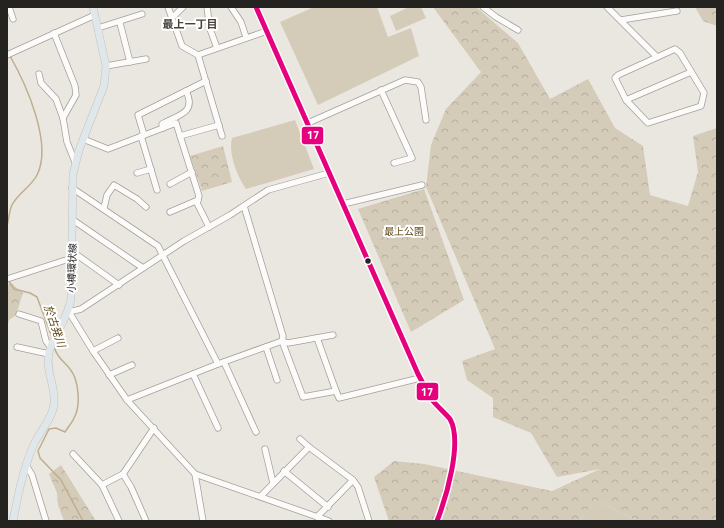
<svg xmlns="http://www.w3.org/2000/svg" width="724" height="528" viewBox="0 0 724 528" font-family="'Titillium Web','Noto Sans JP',sans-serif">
  <defs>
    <pattern id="forest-crowns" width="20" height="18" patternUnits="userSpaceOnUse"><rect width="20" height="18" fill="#d5cbb9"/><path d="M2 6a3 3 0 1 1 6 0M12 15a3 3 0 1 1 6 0" fill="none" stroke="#b7ae9f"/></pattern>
  </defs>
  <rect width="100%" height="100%" fill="#eae7e1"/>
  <g fill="#d5cbb9">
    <polygon points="314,7 377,7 388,37 411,28 419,56 318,105 280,22"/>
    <polygon points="409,7 421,7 426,18 396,31 390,16"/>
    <path d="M295,120L314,169L246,189C237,176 228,153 232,138Z"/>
    <polygon points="596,500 637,521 579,521"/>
  </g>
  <g fill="url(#forest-crowns)">
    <polygon points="433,7 476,7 518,43 550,99 588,79 615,128 643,146 650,195 688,206 698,172 693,136 717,128 717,521 637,521 596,500 579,521 389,521 374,477 394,461 424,464 552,491 600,469 557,477 531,433 493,417 493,398 467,380 462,361 495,349 426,187 431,145 446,109 481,72"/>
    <polygon points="695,7 717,7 717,26 703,21"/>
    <polygon points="223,146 232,182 202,191 190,156"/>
    <polygon points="424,189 464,300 411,332 358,209"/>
    <polygon points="11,283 23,293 16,315 9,320 7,329 7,285"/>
    <polygon points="61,465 96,521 64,521 58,505 57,493 49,474"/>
  </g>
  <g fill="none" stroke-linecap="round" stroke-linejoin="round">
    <g stroke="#bfae8f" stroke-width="1.5">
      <path d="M7,226C9,219 9,211 12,205C18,193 31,187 37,175C53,144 26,84 10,56"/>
      <polyline points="8,280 14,289 30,293 37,297 52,337"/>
      <path d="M54,346C57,358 64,361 70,369C79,380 81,406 74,418C72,423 68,427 65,432L56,428L49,429L38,451L40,458L61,480L83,521"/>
    </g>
    <g stroke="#a2a09b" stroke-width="7">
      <g id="minor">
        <polyline points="9,7 13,19"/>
        <polyline points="168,7 182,46 198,55 222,136"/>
        <polyline points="207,7 210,29 217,48"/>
        <polyline points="231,7 241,22 246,37"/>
        <path d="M256,7L418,374C423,383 427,392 433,401C438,407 445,413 450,419C463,442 446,498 437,521"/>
        <polyline points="483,7 496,17 518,30"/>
        <polyline points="607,7 657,57"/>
        <polyline points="172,18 183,7"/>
        <polyline points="621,20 677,11"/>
        <polyline points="120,23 130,62"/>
        <polyline points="98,28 142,14"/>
        <polyline points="54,33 75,86 76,95 63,118 67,142 75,162"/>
        <polygon points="675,49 680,53 704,93 701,106 648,123 626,100 615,78 618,75"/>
        <polyline points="7,55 95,15"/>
        <polyline points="198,55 267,31"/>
        <polyline points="106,66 146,59"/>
        <polyline points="39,74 41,83 56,99 63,118"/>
        <polyline points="381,90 412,158 394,163"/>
        <polyline points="626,100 691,72"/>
        <polyline points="308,123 405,80 418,82 421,87 426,120"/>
        <path d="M163,128L162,124C178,115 197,113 186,91"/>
        <polyline points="144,135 138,115 206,81"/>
        <polyline points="141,136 157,190"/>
        <polyline points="180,136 219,125"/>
        <polyline points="83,139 108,149 176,123 199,196 197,203 209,227"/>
        <polyline points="137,173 151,169"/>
        <polyline points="170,184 192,172"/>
        <polyline points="72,188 158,246 218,364"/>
        <polyline points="343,204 422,185"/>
        <polyline points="244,206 283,336 282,341 303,397 336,391 339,398 420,378"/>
        <polyline points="104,208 107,195 114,185 137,199 146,207"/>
        <polyline points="170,212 198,200"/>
        <polyline points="73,220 143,268"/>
        <polyline points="73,252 119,285"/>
        <polyline points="7,279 72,258"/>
        <polyline points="19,314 41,321 46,341 51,348"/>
        <polyline points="317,338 336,391"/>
        <polyline points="17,347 49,354"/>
        <polyline points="266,347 277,380"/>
        <polyline points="93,351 118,338"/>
        <polyline points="224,362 256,432"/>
        <polyline points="193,374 218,428"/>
        <polyline points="109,375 132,365"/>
        <polyline points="127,400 218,364 282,341 288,343 333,335"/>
        <polyline points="300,439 309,447"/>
        <polyline points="265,449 273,483"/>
        <polyline points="73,454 102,485 119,521"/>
        <polyline points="26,465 32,475 46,521"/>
        <polyline points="284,471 328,507"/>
        <polyline points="123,474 131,487 146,521"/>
        <polyline points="195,474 203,521"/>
        <polyline points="102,485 123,474 154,428"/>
        <polyline points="261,496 309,447 353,480 358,487 369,521"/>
        <polyline points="317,517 353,480"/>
        <polyline points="329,521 195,474 127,400 93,351 69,312 81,309 184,241 230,215 268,190 329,173"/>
      </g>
    </g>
    <g stroke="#c4c2bf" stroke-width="8">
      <path id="major" d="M13,521C18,495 23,469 34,444C40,431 53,418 54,404C56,386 45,371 49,353C54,333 67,321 71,299L73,174L79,150L104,86L106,66L93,7"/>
    </g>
    <use href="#minor" stroke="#fcfbfa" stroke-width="5.5"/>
    <use href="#major" stroke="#e0e7eb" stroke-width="7"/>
    <g stroke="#fff" stroke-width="8">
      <path id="bus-1" d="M256,7L418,374C423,383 427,392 433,401C438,407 445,413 450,419C463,442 446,498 437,521"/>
    </g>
    <use href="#bus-1" stroke="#e5007d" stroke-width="5"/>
  </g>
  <circle fill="#25231f" stroke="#fff" stroke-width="1.5" cx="368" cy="261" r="3.5"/>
  <g text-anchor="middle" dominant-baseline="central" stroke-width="4" stroke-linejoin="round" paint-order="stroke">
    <g font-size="10" fill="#614816" stroke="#fff">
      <text x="404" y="231">最上公園</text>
    </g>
    <g font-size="10" fill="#25231f" stroke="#fff">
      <text transform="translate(72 268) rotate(-88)">小樽環状線</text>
    </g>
    <g font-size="11" font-weight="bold" fill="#48433a" stroke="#fff">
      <text x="190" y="24">最上一丁目</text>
    </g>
    <g font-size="11" font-style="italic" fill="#5f4714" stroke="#fff">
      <text transform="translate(55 326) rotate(71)">於古発川</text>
    </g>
  </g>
  <g stroke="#fff" stroke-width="1.5">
    <rect x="301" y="126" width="23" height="19" rx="4" fill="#e5007d"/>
    <rect x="416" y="382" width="23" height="19" rx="4" fill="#e5007d"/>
  </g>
  <g font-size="11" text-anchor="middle" font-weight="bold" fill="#fff">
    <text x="313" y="139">17</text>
    <text x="427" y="396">17</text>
  </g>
  <rect width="724" height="528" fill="none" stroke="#25231f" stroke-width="16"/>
</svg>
